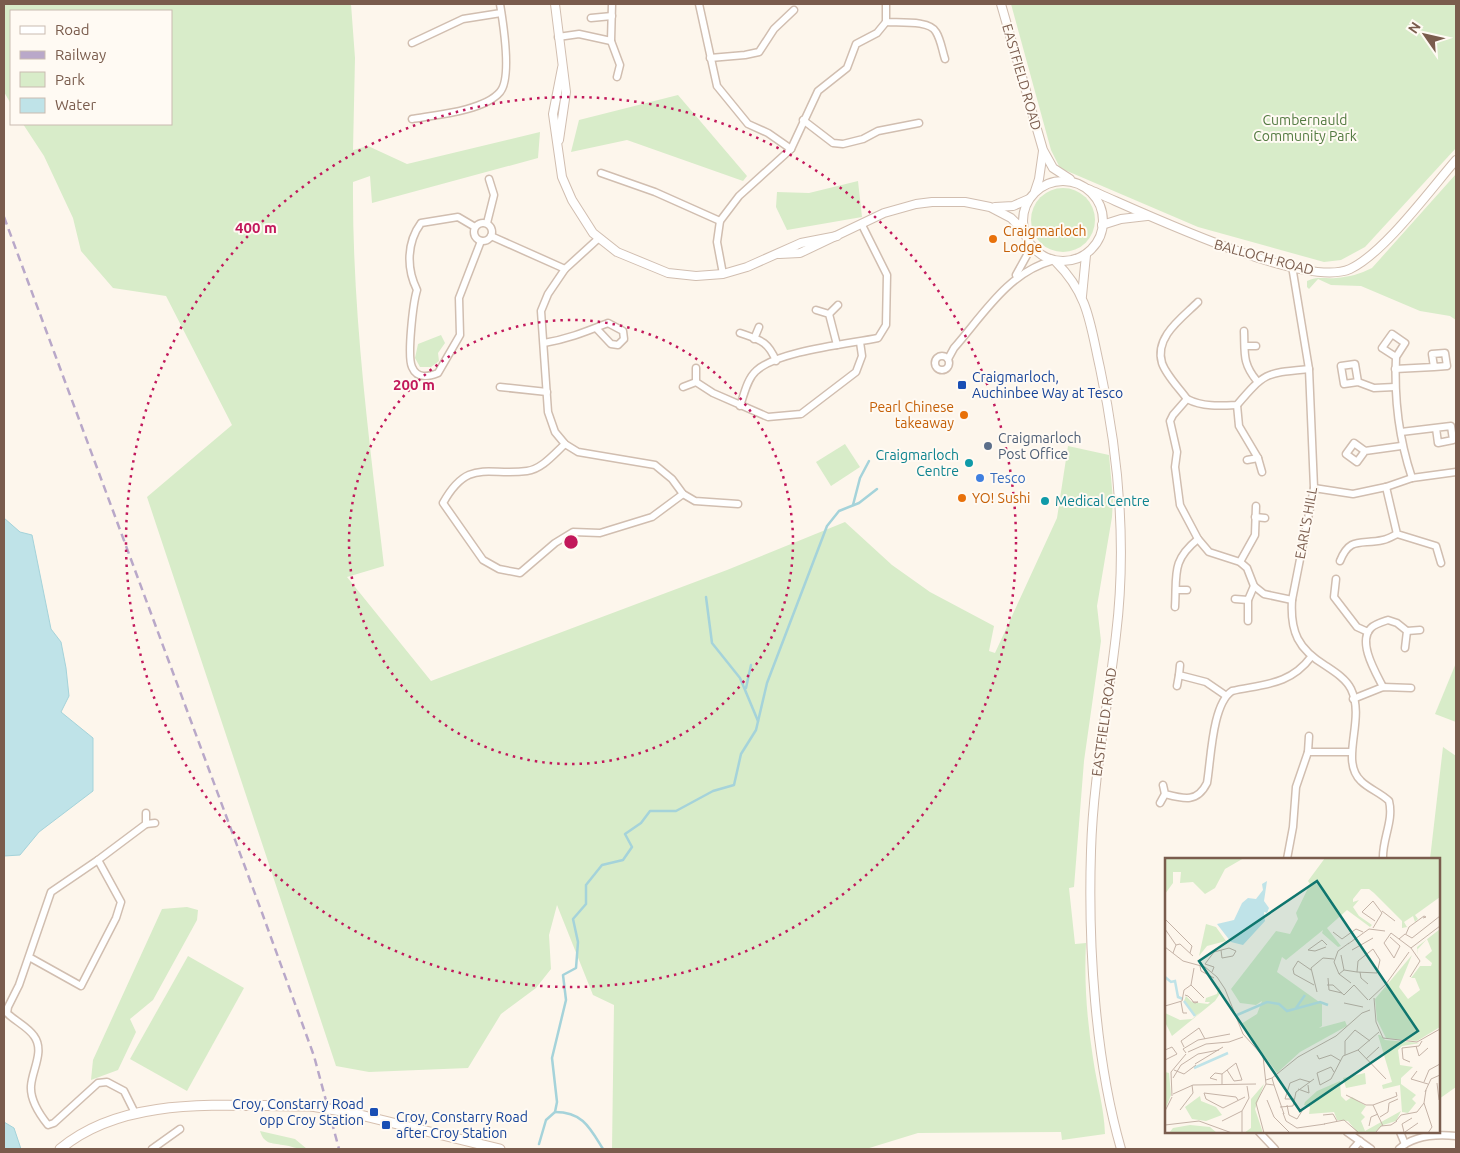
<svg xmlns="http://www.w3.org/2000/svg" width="1460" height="1153" viewBox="0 0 1460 1153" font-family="Ubuntu,sans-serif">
  <rect width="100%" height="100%" fill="#fdf6ec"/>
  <g fill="#d8ecc9">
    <path d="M4,4H351L355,58L353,150L368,146L407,164L540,132L538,158L372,203L370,176L353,182C352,311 369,438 384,566L347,577L431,681L727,570L845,522L892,565L930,592L994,626L989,651L995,653L1057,518L1068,446L1109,455L1113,499L1112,517L1097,606L1101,641L1084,761L1074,887L1069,888L1075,944L1086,943C1084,982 1087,1020 1093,1058C1097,1086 1104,1106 1105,1134L1062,1140L1061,1132L918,1133L866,1149H612L614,1005L593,995L557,905L549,935L551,969L536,988L501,1014L468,1068L369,1072L336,1066L147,497L232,425L166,296L113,288L81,251L73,218L44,156L23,124H171V11H11V104L4,92Z"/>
    <polygon points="1011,4 1456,4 1456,148 1365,247 1341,260 1324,262 1198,227 1060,168 1051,150"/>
    <polygon points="678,95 747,176 743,181 627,140 571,152 579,120"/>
    <path d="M1456,174V320L1450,316L1420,311L1361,286L1331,285L1318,279L1309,289L1307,287V281C1317,276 1325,279 1336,278C1349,277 1360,274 1372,268Z"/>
    <polygon points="858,181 862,217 787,230 776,207 777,192 809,193"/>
    <circle cx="1063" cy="220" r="32"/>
    <polygon points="441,335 445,343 438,353 439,361 431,367 420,367 415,358 418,344"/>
    <polygon points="845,444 860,467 831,486 816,462"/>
    <polygon points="1456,663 1456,722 1435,714"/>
    <polygon points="1443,747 1456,756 1456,1087 1439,1099 1439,859 1430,859"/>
    <polygon points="187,907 198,910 197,920 153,1000 130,1019 136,1032 118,1070 91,1080 93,1060 162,909"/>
    <polygon points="188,956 244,988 187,1091 130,1059"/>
    <path d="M260,1131L295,1139L307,1149C295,1149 292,1146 283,1145C271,1143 264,1144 260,1131Z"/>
  </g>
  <g fill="#bfe3e8" stroke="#a5d3da">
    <polygon points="4,518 20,532 32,535 51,629 61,642 66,668 69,696 61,712 93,738 93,791 39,832 20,855 4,856"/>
    <polygon points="4,1122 14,1128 21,1149 4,1149"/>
  </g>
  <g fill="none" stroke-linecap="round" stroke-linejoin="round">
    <g stroke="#a5d3da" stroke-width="2.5">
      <polyline points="853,505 860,478 869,461"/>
      <polyline points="706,597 712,643 740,678 758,721"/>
      <polyline points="746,688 751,665"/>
      <path d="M555,1112C583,1112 590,1128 603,1149"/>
      <polyline points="539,1144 546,1120 555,1112 557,1102 552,1058 566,1000 563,975 576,968 578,942 573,919 586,904 586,885 602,865 623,860 632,847 625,834 641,823 650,811 676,811 713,791 734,785 741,754 756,730 767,683 827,526 839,511 859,503 877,489"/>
    </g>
    <g stroke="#d1beb0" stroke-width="9">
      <g id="minor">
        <polyline points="612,4 611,41 620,65 617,77"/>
        <polyline points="699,4 717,86 748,124 768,133 791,149"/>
        <polyline points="591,18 612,16"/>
        <path d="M886,22C899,23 930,20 936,32C941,40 942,50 945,59"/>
        <polyline points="558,37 579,34 611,41"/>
        <polyline points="412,43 463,19 501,13"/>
        <polyline points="710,58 745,55 759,52 774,29 794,10"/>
        <path d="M412,119C435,115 484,111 500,92C512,78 503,22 500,4"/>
        <polyline points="803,120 833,143 843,144 863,139 878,131 919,123"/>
        <polyline points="601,173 655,192 720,221"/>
        <circle cx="483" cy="232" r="9"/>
        <polyline points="487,223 494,195 489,179"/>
        <path d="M475,227L458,217L421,223C407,242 406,268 417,290C413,303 407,356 412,367C417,379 428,377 438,373L460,335L459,298L481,241"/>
        <polyline points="491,236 565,269"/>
        <polyline points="599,238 565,269 548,294 541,311 548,412 555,432 565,444 578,452 655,465 672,479 683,494 695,501 738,504"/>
        <path d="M1292,266L1309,369L1314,488L1292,600C1290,632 1298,649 1326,666C1335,672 1346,679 1351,689C1366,720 1339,760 1361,781C1369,789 1381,793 1389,801C1394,821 1382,839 1383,859"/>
        <polyline points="723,274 717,242 720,221 739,196 791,149 818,91 847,68 856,44 877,33 886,22 886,4"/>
        <polyline points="1016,275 1027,255 1029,240"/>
        <polyline points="816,310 829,314 837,345"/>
        <polyline points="829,314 838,305"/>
        <path d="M1244,331C1245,353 1242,363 1257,381"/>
        <path d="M740,333C760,340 768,341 776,361"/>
        <polyline points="754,339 759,327"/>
        <path d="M544,343C568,339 585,332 608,323L623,331L624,339L618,345L611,344L596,328"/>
        <polyline points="1245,346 1256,346"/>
        <circle cx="942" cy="363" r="7"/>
        <path d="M1396,357L1405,343L1392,334L1382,348L1396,357C1394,398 1399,439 1412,478"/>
        <path d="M948,359L954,348C983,315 1008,273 1051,261"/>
        <polyline points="696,368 696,382 713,393 768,417 801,414 856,372 862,356 860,342"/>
        <polyline points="1395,369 1434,367 1432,354 1445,353 1447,366 1434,367"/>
        <polyline points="1358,382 1355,364 1341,366 1344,384 1358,382 1374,388 1395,387"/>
        <polyline points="500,387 547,392"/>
        <polyline points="683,387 696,382"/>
        <path d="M1187,399C1179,388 1166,375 1162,363C1154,337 1182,318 1198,302"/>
        <polyline points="1237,405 1239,426 1258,458 1262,472"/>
        <path d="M740,406C744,395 747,379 756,371C777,351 848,344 878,338L886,325L887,275L862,225"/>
        <polyline points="1401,432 1451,426 1453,440 1438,443 1436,428"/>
        <path d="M565,444C554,454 542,469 527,471C487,476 468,458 443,503L483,560L499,569L520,573L555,543L573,532L600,533L652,517L683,494"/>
        <polyline points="1365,451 1357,462 1346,454 1354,443 1365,451 1401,446"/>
        <polyline points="1247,460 1258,458"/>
        <polyline points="1386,487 1397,534 1436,546 1441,563"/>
        <polyline points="1314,488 1353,494 1386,487 1412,478 1456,472"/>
        <polyline points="1255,517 1265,518"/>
        <path d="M1340,561C1350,536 1361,545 1383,540C1388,539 1393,536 1397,534"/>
        <polyline points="1240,562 1255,535 1256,506"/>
        <polyline points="1336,579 1334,597 1357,627 1368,632"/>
        <polyline points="1176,590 1187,590"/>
        <polyline points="1235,599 1248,600"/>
        <path d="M1292,600L1264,594L1254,586L1247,568L1240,562L1209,552L1198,539L1180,505L1175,467L1177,452L1170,421L1173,415L1187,399C1203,407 1219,406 1237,405C1265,372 1266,373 1309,369"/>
        <path d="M1175,607C1177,574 1171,561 1198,539"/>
        <polyline points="1248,621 1248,600 1254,586"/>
        <polyline points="1407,631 1420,630"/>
        <polyline points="1180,665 1179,675 1206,682 1225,695"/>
        <polyline points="1177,686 1179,675"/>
        <path d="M1383,687C1376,673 1357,642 1371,628C1375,624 1382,622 1388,620L1397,623L1407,631L1405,648"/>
        <polyline points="1353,699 1383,687 1411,688"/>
        <polyline points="1308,752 1309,736"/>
        <path d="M1163,785L1165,794C1184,799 1197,803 1207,783C1211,760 1212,704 1232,691C1264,684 1290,685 1311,657"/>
        <polyline points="1160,803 1165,794"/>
        <polyline points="146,824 155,823"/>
        <polyline points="1287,859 1293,827 1296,787 1308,752 1351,752"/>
        <polyline points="98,860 146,824 146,813"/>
        <path d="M29,957L81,986L116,918L121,902L98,860L51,892L19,985L8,1007L7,1013C15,1021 28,1027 34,1036C45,1051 32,1070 31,1086C30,1100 40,1115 48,1125L54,1123L98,1083L107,1082L124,1091L135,1113"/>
        <polyline points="1259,1132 1275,1149"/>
        <polyline points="1347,1132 1371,1149"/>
        <polyline points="1400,1132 1405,1144"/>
        <polyline points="152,1149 180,1129"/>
        <polyline points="1353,1149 1360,1141"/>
        <path d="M1399,1149C1414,1135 1436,1134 1456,1136"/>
      </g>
    </g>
    <g stroke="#d1beb0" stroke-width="10">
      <g id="tertiary">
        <polyline points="555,4 566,92 559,140"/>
        <polyline points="1001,4 1043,150 1053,168 1070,179"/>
        <polyline points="562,68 553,114 562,177 572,200 593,233 617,252 668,273 696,276 723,274 747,267 801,243 837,236"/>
        <circle cx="1063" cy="221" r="40"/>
        <path d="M1088,189C1138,210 1303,290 1350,269C1384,253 1430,190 1456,160"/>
        <polyline points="1035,191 1039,179 1043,151"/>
        <polyline points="995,207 1013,206 1029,199"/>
        <polyline points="1102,225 1121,219 1147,216"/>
        <polyline points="779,254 800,253 884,213 916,204 932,202 965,202 990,207 1011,218 1026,233"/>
        <path d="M1056,262C1089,295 1090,324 1100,368C1119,456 1127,545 1116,635C1108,707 1093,778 1091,851C1088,945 1095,1059 1121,1149"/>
        <polyline points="1082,296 1086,255"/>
      </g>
    </g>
    <g stroke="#d6c0b0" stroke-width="11">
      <g id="secondary">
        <polyline points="348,1112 500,1149"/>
        <path d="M60,1149C127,1093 229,1107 311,1106"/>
      </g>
    </g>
    <use href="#minor" stroke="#fff" stroke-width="6"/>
    <use href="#tertiary" stroke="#fff" stroke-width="8"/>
    <use href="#secondary" stroke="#fff" stroke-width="9"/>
    <polyline stroke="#b9a8c9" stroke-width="2.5" stroke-dasharray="8 5" stroke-linecap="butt" points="4,217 261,910 314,1056 339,1149"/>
    <g stroke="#d6c0b0" stroke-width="11" stroke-linecap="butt">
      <polyline id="secondary-bridge" points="311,1106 348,1112"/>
    </g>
    <use href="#secondary-bridge" stroke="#fff" stroke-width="9"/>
  </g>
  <g fill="none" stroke="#c2185b" stroke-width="2.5" stroke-dasharray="2.5 5">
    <circle cx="571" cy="542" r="222"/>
    <circle cx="571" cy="542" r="445"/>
  </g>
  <g fill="#e8710a" stroke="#fffaf3" stroke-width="2">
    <circle cx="993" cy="239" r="5"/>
    <circle cx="964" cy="415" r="5"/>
    <circle cx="962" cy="498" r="5"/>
  </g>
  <g fill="#1a4fb4" stroke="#fffaf3" stroke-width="2">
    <rect x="957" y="380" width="10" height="10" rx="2.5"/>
    <rect x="369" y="1107" width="10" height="10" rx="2.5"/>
    <rect x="381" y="1120" width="10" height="10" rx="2.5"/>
  </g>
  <circle fill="#5c6f8a" stroke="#fffaf3" stroke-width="2" cx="988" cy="446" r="5"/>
  <g fill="#0f9aa8" stroke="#fffaf3" stroke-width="2">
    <circle cx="969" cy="463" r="5"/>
    <circle cx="1045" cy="501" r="5"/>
  </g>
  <circle fill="#3f7fe0" stroke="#fffaf3" stroke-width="2" cx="980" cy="478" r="5"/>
  <g text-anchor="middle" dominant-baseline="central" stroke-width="4" stroke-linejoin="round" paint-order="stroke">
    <g font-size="14" fill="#7a5c4d" stroke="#fffaf3">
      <text transform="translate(1022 77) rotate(74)">EASTFIELD ROAD</text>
      <text transform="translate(1264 257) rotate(15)">BALLOCH ROAD</text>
      <text transform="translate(1306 523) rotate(-80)">EARL'S HILL</text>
      <text transform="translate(1104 722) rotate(-82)">EASTFIELD ROAD</text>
    </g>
    <g font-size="14" fill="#537a41" stroke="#fffaf3">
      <text x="1305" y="120">Cumbernauld<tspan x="1305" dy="16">Community Park</tspan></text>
    </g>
    <g font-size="14" fill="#c56008" stroke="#fffaf3" text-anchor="start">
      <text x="1003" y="231">Craigmarloch<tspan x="1003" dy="16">Lodge</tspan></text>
      <text x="954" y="407" text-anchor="end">Pearl Chinese<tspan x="954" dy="16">takeaway</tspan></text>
      <text x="972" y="498">YO! Sushi</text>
    </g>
    <g font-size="14" fill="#164399" stroke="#fffaf3" text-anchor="start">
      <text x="972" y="377">Craigmarloch,<tspan x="972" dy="16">Auchinbee Way at Tesco</tspan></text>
      <text x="364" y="1104" text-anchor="end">Croy, Constarry Road<tspan x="364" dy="16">opp Croy Station</tspan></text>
      <text x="396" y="1117">Croy, Constarry Road<tspan x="396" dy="16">after Croy Station</tspan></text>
    </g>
    <g font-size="14" fill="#4e5e75" stroke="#fffaf3" text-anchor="start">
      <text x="998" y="438">Craigmarloch<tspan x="998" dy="16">Post Office</tspan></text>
    </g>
    <g font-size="14" fill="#0d838f" stroke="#fffaf3" text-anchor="end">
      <text x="959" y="455">Craigmarloch<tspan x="959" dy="16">Centre</tspan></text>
      <text x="1055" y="501" text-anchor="start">Medical Centre</text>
    </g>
    <g font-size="14" fill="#366cbe" stroke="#fffaf3" text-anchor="start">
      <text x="990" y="478">Tesco</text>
    </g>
  </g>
  <g transform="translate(1165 858)">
    <rect width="275" height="275" fill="#fdf6ec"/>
    <path d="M0,0H79L60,11L50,30L40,36L28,24L15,25L16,14H8V25L0,36ZM160,0H275V39L250,57L253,61L250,64L248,58L239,64L242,69L237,70V63L209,35L204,31H196L188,41V44L194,42L188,49L194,58L207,67L205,69L182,52L162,70L176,88L173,89L157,75L158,72L121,102L117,99L112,114L157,146V168L154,170L180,163L182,168L135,194L112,215L76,166L92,156L97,143L91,147L75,145L66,131L111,73L125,76L133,61L131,55L145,26L143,23ZM41,66L51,69L61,83L42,88L34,98ZM275,71V169L252,183L221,180L212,162L210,141L247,97L234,129L243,141L255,132L250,120H246L255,108H266L267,105L260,99L267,93L262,81L252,92L253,97L252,89ZM54,128L56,134L50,143L7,178L0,164V155L15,162L27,161L36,154L30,158L19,143L21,138L27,144L43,146L45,144H40L41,140L52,136ZM213,177H215L220,182L255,185L237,188L233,192L235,207L248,209L236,220V226L251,237L247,241L251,245L243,255L237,254L235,227L218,231L217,227L227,224ZM0,214L4,215L6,237L0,252ZM200,215L201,226L181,230L178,220ZM175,223L176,238L181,243L187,239L201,248L196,255L200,259L196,263L200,273L236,253L231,263L218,267L209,275H200L192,274L183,263L172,262L169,254L144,256L145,249L139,247L140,244L152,233ZM99,226L90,251L98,275H79L86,270V241ZM35,238L36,243L51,249L57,257L41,263L27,261L20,249ZM25,267L45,269L52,275H4L8,270Z" fill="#d8ecc9"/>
    <path d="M102,23L99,43L104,50L102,55L99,54L100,63L78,87L66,84L52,66L69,62L77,45L83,40L91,41L98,32L97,26Z" fill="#bfe3e8"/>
    <path fill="none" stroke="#bfe3e8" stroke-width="2.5" d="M0,119L6,124L10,123L13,139L18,141M19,143L30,158M131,150L140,137M72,157L102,144L114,146L122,153L155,144L163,147M29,210L63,195"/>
    <path fill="none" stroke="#c5b3a7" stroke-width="1" d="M217,53L230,63M1,62L27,88L25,95M208,70L217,55L208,43L197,54L210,63M0,71L11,87L8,95M168,74L177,81L191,71L198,74M226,75L246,90M241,76L244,69L259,58L261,59L258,60M225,79L235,88L229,100L219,85L226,75M234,81L240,76L247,80L275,58M184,85L173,93L169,104L174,116L186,125M183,86L204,71L220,73M11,87L15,86L28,98M0,89L18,103L40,109L52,119L60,131L78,176L98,198L101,226L109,227L107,220L101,222M161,89L150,93L143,92L157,82L162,87M246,90L275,68M187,92L208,80M176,97L179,112M35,108L36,113L49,120M29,110L26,127L39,140M146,112L133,103L128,111L129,116L149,127M47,114L49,109L40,106L49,94L64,90L71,93L68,98L57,100L56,92M195,114L196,120L203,126M174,116L179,112L192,114L212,115L215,102L208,91L193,103L192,114M245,119L255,103L246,90M163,120L164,132L177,135M162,127H168L179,137L189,127M189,127L203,142M152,134L146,110L158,100L169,101M20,137L23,138L27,142L28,144L30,145L33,144H28M209,140L211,164L218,180L252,184L275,171M204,142L221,126L244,94M16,144L18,155H22M179,145L198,149M0,148L17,143L19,132L26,127M251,188L254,198L263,190M19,189L16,183L34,170L40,181M0,192L7,189L12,196L0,202M193,192L221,221M23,194L41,186L64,184L78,179M21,195L18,191L33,182L65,176M152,197L154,201L166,197L176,203M180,197V183L190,172L205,183M201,201L214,189L212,191M245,204L238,201L237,190L254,188L257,183M30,206L58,189M9,212L19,216L31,207M252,213L246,221L263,226M169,214L166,209L152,215L155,227L166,221L178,198L193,192L214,174M8,220L16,207L33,196L54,192M107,220L133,199L171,178L197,155L205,152M52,222L45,220L50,215L57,216M259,224L264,212L275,206M272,225L274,242M57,226V216L71,205L77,222L69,223L62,212M109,227L119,256M133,231L144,235L143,227M260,234L266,221L275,217M8,236L28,227L91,226M181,237L201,247H208L232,238L231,234M7,238L6,214L21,196M129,241H120L125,225L135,221L145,224M73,242L71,239L39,235L41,241L58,250L80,239M102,242L109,259L125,275M259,245L267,269L263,275M122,247L124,257L132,261L137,253L129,246M208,247L218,268M115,249L128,248L131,234L149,221M15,252L28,235L27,227M0,253L7,239M118,255L121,263L132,270L160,266M158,257L168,256L172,263M215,259L223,254L224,245L233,241M57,263L77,253M231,263L236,257L252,254L259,245L261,232M159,266L179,262L194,275M0,267L34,263L67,275M204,268L206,259L213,256M239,274L237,266L247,260M240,274L253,265M77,275V253L84,240L82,228M99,275L91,245L101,226M210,275L216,268L226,267L232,263"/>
    <path fill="#0f766e" fill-opacity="0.15" stroke="#0f766e" stroke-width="2.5" d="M152,23L253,173L135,253L34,103Z"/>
    <rect width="275" height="275" fill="none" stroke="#7a5c4d" stroke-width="2.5"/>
  </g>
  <circle cx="571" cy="542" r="8" fill="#c2185b" stroke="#fffaf3" stroke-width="2.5"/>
  <g font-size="15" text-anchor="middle" font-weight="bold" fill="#c2185b" stroke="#fffaf3" stroke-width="4" stroke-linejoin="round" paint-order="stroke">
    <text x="256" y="233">400 m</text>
    <text x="414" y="390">200 m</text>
  </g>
  <rect width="1460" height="1153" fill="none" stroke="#7a5c4d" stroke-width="10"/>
  <rect x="10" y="10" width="162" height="115" fill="#fffaf3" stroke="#cabbb1"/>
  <rect x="20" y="26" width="25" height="8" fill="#ffffff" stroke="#cabbb1"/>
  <text x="55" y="35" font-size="15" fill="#7a5c4d">Road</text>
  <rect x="20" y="51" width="25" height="8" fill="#b9a8c9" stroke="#cabbb1"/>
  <text x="55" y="60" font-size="15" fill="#7a5c4d">Railway</text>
  <rect x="20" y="72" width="25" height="15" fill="#d8ecc9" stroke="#cabbb1"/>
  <text x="55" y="85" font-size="15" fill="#7a5c4d">Park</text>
  <rect x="20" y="98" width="25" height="15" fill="#bfe3e8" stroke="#cabbb1"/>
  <text x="55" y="110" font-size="15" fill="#7a5c4d">Water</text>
  <g transform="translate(1425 35) rotate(304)" stroke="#fffaf3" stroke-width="4" paint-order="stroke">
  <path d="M0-4L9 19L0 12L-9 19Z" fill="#7a5c4d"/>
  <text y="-8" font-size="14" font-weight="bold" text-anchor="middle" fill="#7a5c4d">N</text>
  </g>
</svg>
